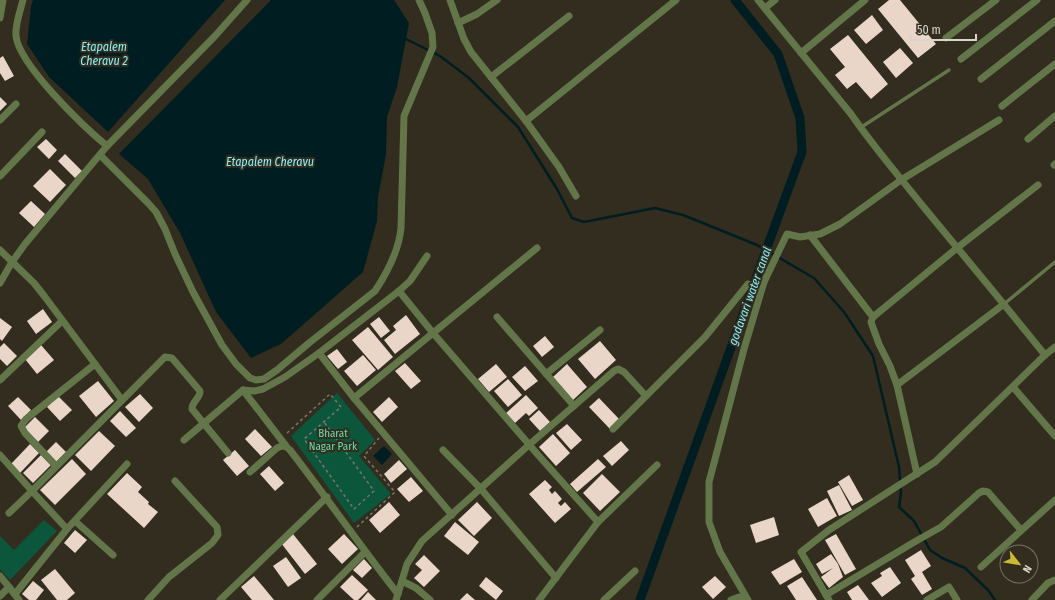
<svg xmlns="http://www.w3.org/2000/svg" width="1055" height="600" viewBox="0 0 1055 600" font-family="'Fira Sans Condensed',sans-serif">
  <rect width="100%" height="100%" fill="#322d1e"/>
  <g fill="#0c563c">
    <polygon points="337,393 375,440 359,456 391,494 354,523 291,436"/>
    <polygon points="44,520 57,531 10,580 0,569 0,536 14,550"/>
  </g>
  <g fill="#001e21">
    <polygon points="33,0 225,0 108,132 49,77 27,44 31,6"/>
    <polygon points="271,0 394,0 409,23 397,87 387,117 386,154 378,197 377,221 363,272 281,344 251,358 216,312 180,233 148,179 119,154"/>
    <polygon points="384,446 392,454 382,465 373,456"/>
  </g>
  <g fill="none" stroke-linecap="round" stroke-linejoin="round">
    <polyline stroke="#001e21" stroke-width="2.5" points="406,39 440,56 469,78 518,127 557,189 572,218 584,222 655,208 683,215 757,245 814,278 844,312 873,356 899,467 901,493 899,507 914,521 930,550 942,558 965,568 988,590 995,600"/>
    <polyline stroke="#001e21" stroke-width="9" points="640,600 777,220 802,152 800,118 778,54 735,0"/>
  </g>
  <g fill="#e9d6c9">
    <polygon points="889,0 900,0 936,44 918,58 878,9"/>
    <polygon points="872,15 883,30 866,44 854,30"/>
    <polygon points="848,35 888,84 871,99 856,82 847,89 835,75 845,67 830,49"/>
    <polygon points="900,48 913,63 896,78 883,62"/>
    <polygon points="3,56 14,76 5,81 0,73 0,58"/>
    <polygon points="0,97 7,104 0,111"/>
    <polygon points="46,139 57,150 49,159 37,147"/>
    <polygon points="65,154 82,171 75,178 58,161"/>
    <polygon points="50,169 66,185 50,202 33,186"/>
    <polygon points="31,201 45,214 34,227 19,213"/>
    <polygon points="43,309 52,322 36,334 27,321"/>
    <polygon points="406,315 420,334 395,354 384,340 396,330 393,326"/>
    <polygon points="379,317 390,331 381,338 370,324"/>
    <polygon points="0,318 12,327 2,341 0,339"/>
    <polygon points="368,327 393,357 378,370 352,340"/>
    <polygon points="545,336 554,347 542,357 533,346"/>
    <polygon points="600,341 616,360 595,379 578,359"/>
    <polygon points="4,343 17,356 7,366 0,359 0,347"/>
    <polygon points="41,345 54,360 37,374 25,359"/>
    <polygon points="337,349 347,362 338,369 327,356"/>
    <polygon points="363,355 376,370 357,386 344,371"/>
    <polygon points="405,363 421,381 411,389 395,371"/>
    <polygon points="496,364 507,377 489,392 478,379"/>
    <polygon points="567,364 587,387 573,400 553,377"/>
    <polygon points="525,366 538,381 525,391 512,377"/>
    <polygon points="508,379 522,395 508,407 494,391"/>
    <polygon points="98,381 114,401 96,417 79,396"/>
    <polygon points="140,394 153,408 139,422 125,407"/>
    <polygon points="526,395 538,408 529,416 526,413 515,423 506,413"/>
    <polygon points="58,396 72,410 60,421 47,407"/>
    <polygon points="18,397 31,410 21,420 8,406"/>
    <polygon points="389,397 398,407 382,422 373,412"/>
    <polygon points="599,398 620,420 610,429 589,407"/>
    <polygon points="539,410 550,422 540,431 529,419"/>
    <polygon points="120,411 136,428 126,437 110,421"/>
    <polygon points="35,417 49,431 38,442 24,428"/>
    <polygon points="567,424 582,440 571,450 556,433"/>
    <polygon points="255,429 272,447 261,456 245,439"/>
    <polygon points="99,431 115,446 91,471 75,455"/>
    <polygon points="553,434 570,453 556,466 539,447"/>
    <polygon points="621,441 629,450 612,466 603,456"/>
    <polygon points="56,442 66,452 56,462 46,452"/>
    <polygon points="30,444 39,453 20,473 11,464"/>
    <polygon points="235,450 249,466 237,476 223,460"/>
    <polygon points="41,455 51,465 33,483 23,473"/>
    <polygon points="72,459 86,474 55,505 40,490"/>
    <polygon points="598,459 606,467 577,492 570,484"/>
    <polygon points="399,460 407,469 391,483 384,474"/>
    <polygon points="269,466 284,483 275,491 260,474"/>
    <polygon points="127,473 142,487 138,492 149,502 148,504 158,512 144,528 107,494"/>
    <polygon points="602,474 620,492 600,511 583,493"/>
    <polygon points="849,475 863,500 852,506 838,482"/>
    <polygon points="411,477 423,491 409,502 397,489"/>
    <polygon points="545,480 552,487 549,490 552,494 555,491 562,499 558,503 561,506 565,502 571,509 555,523 529,494"/>
    <polygon points="839,485 852,510 839,516 827,491"/>
    <polygon points="827,498 837,516 818,527 808,509"/>
    <polygon points="389,502 400,515 380,533 369,520"/>
    <polygon points="477,502 492,518 474,536 458,520"/>
    <polygon points="774,517 779,535 756,543 750,525"/>
    <polygon points="455,522 479,542 468,555 444,536"/>
    <polygon points="75,530 87,540 75,553 64,543"/>
    <polygon points="293,534 317,564 305,574 281,543"/>
    <polygon points="344,534 358,549 342,564 328,549"/>
    <polygon points="836,534 856,569 845,575 825,540"/>
    <polygon points="921,550 931,566 922,572 932,589 922,595 911,579 915,576 905,560"/>
    <polygon points="831,554 838,564 843,577 829,588 821,577 833,568 822,574 816,564"/>
    <polygon points="424,555 440,571 424,587 414,578 422,570 415,564"/>
    <polygon points="286,557 301,578 288,587 273,566"/>
    <polygon points="364,559 372,568 362,578 353,570"/>
    <polygon points="794,559 802,572 780,585 771,572"/>
    <polygon points="890,567 901,583 882,597 871,583 882,576 880,573"/>
    <polygon points="55,569 75,593 67,600 57,600 41,580"/>
    <polygon points="352,575 368,590 358,600 354,600 340,587"/>
    <polygon points="254,576 265,589 274,600 252,600 241,587"/>
    <polygon points="715,576 726,587 713,599 702,587"/>
    <polygon points="486,577 503,591 496,600 479,586"/>
    <polygon points="802,577 817,600 796,600 787,586"/>
    <polygon points="33,581 44,590 36,600 29,600 22,594"/>
    <polygon points="858,585 869,600 852,600 847,592"/>
    <polygon points="368,592 376,600 361,600"/>
    <polygon points="467,593 475,600 460,600"/>
  </g>
  <g fill="none" stroke-linecap="round" stroke-linejoin="round">
    <g stroke="#7b776a" stroke-width="1.5" stroke-dasharray="3 3" stroke-linecap="butt">
      <polyline points="287,433 330,394 341,407 304,439 354,509 374,491 324,422"/>
      <polyline points="357,527 395,492 364,456 379,438"/>
    </g>
    <g stroke="#637649" stroke-width="3.5">
      <polyline points="860,128 949,70"/>
      <polyline points="1004,304 1055,262"/>
    </g>
    <g stroke="#637649" stroke-width="7">
      <path d="M23,0C20,12 15,24 16,36C19,65 85,128 107,146"/>
      <polyline points="450,0 464,39 471,52 526,121 559,167 576,196"/>
      <path d="M758,0L851,114C873,146 898,175 922,205C963,255 1005,305 1045,355"/>
      <polyline points="765,8 775,0"/>
      <polyline points="0,18 3,0"/>
      <polyline points="458,23 477,14 497,0"/>
      <polyline points="946,38 996,0"/>
      <polyline points="801,53 865,0"/>
      <polyline points="961,59 1037,0"/>
      <polyline points="491,77 569,16"/>
      <polyline points="981,79 1055,21"/>
      <polyline points="1002,106 1055,64"/>
      <polyline points="0,120 16,104"/>
      <polyline points="526,121 676,0"/>
      <polyline points="1028,139 1055,116"/>
      <path d="M100,155L148,203L156,212L165,229L175,254L193,292L222,345L236,364L250,378L256,380L264,379L277,370L309,343L375,291C387,273 399,249 401,228L404,116L433,47L432,33L425,13L419,0"/>
      <polyline points="1054,165 1055,164"/>
      <polyline points="0,176 42,132"/>
      <polyline points="810,235 873,317"/>
      <polyline points="0,250 34,283 45,297 122,400"/>
      <polyline points="0,283 12,262 25,244 107,146 215,36 247,0"/>
      <polyline points="399,291 410,281 427,256"/>
      <polyline points="497,317 574,406"/>
      <polyline points="319,353 354,398"/>
      <polyline points="546,374 600,330"/>
      <polyline points="0,380 62,321"/>
      <polyline points="897,385 1004,304"/>
      <polyline points="1013,387 1055,436"/>
      <polyline points="243,390 286,446"/>
      <polyline points="613,429 705,337 748,284 757,287 764,282 787,234 800,237 820,234 840,224 901,180 999,120"/>
      <polyline points="184,440 243,390 254,391 263,389 285,377 319,353 399,291 433,333 537,248"/>
      <polyline points="443,450 481,489 556,578"/>
      <polyline points="0,455 32,491 9,513"/>
      <polyline points="56,466 25,433 21,426 26,419 95,364"/>
      <path d="M250,472L277,448C283,445 286,446 290,450C327,498 361,547 398,594"/>
      <polyline points="917,474 897,385 890,366 879,344 871,322 873,317 957,248 1038,185"/>
      <polyline points="452,515 354,398 433,333 539,456 598,522"/>
      <polyline points="75,521 113,555"/>
      <path d="M67,529L32,491L165,357L172,358L200,391C200,399 192,401 192,409L228,453"/>
      <polyline points="981,567 1055,500"/>
      <polyline points="0,576 9,587"/>
      <polyline points="402,581 416,588 430,600"/>
      <polyline points="15,594 67,529 127,464"/>
      <polyline points="826,595 916,541 941,527 979,493 983,491 988,492 1021,530"/>
      <polyline points="0,596 9,587 19,600"/>
      <polyline points="148,600 169,577 212,543 218,535 217,527 175,481"/>
      <polyline points="220,600 327,497"/>
      <polyline points="317,600 365,552"/>
      <polyline points="396,600 407,564 422,541 530,444 614,371 618,369 624,372 646,396"/>
      <polyline points="539,600 598,522 657,465"/>
      <polyline points="604,600 635,571"/>
      <polyline points="731,600 739,597 741,600"/>
      <polyline points="748,600 720,552 709,522 709,482 744,349 764,282"/>
      <polyline points="829,600 801,552 829,530 935,462 1045,355 1055,347"/>
      <polyline points="927,600 949,587 957,600"/>
      <polyline points="1032,600 1048,583 1055,580"/>
    </g>
  </g>
  <g text-anchor="middle" dominant-baseline="central" stroke-width="4" stroke-linejoin="round" paint-order="stroke">
    <g font-size="11" fill="#6cdead" stroke="#322d1e">
      <text x="333" y="433">Bharat<tspan x="333" dy="13">Nagar Park</tspan></text>
    </g>
    <g font-size="12" font-style="italic" fill="#86f2fd" stroke="#322d1e">
      <text x="104" y="47">Etapalem<tspan x="104" dy="14">Cheravu 2</tspan></text>
      <text x="270" y="162">Etapalem Cheravu</text>
      <text transform="translate(750 296) rotate(-70)">godavari water canal</text>
    </g>
  </g>
  <g transform="translate(1019 564) rotate(121)"><circle r="19" fill="#322d1e" stroke="#747063"/>
  <path d="M0-3L7 15L0 10L-7 15Z" fill="#cdb938"/>
  <text y="-6" font-size="11" font-weight="bold" text-anchor="middle" fill="#d8d5cb">N</text>
  </g>
  <path d="M911 34v6h65v-6" fill="none" stroke="#d8d5cb" stroke-width="2"/>
  <text x="917" y="34" font-size="12" fill="#d8d5cb" stroke="#322d1e" stroke-width="3" paint-order="stroke">50 m</text>
</svg>
